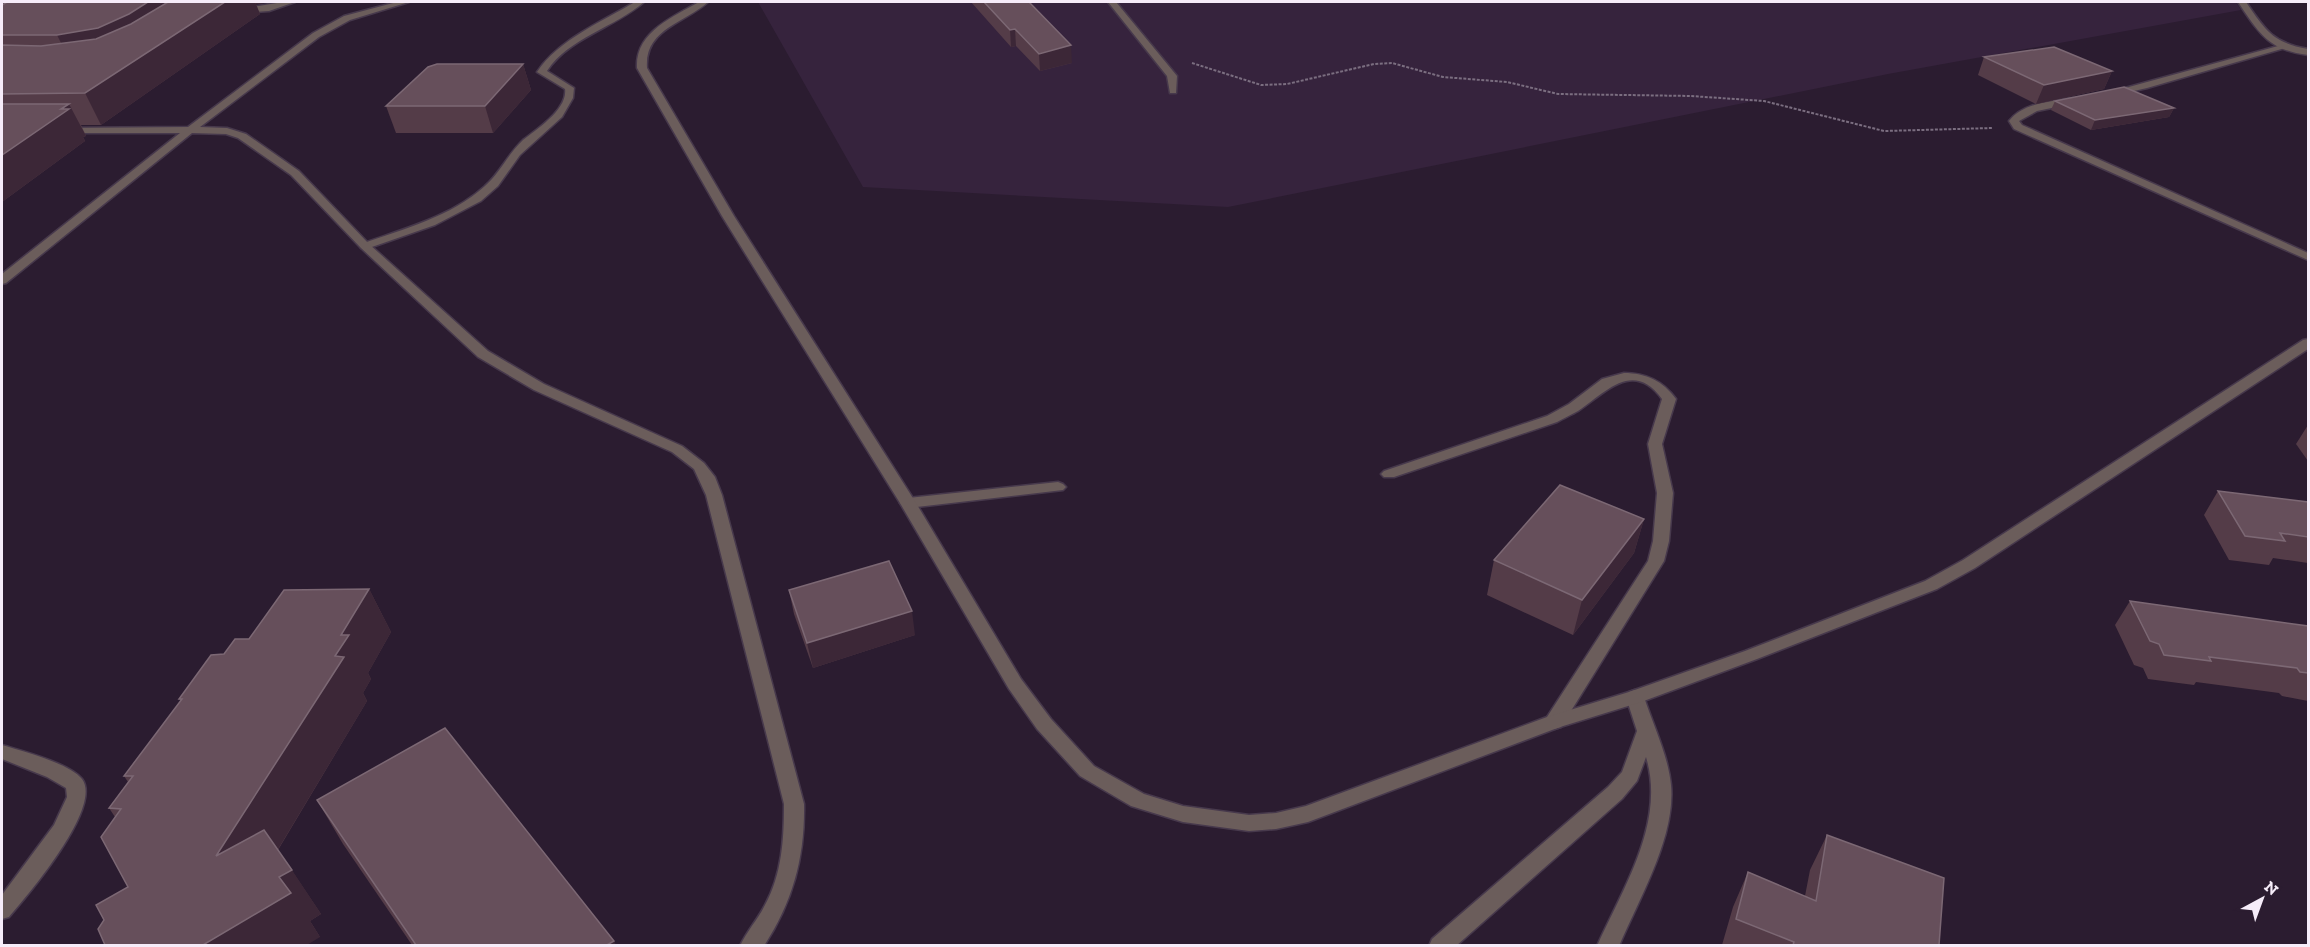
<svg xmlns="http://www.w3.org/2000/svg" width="2310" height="947" viewBox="0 0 2310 947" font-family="'Zilla Slab',serif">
  <rect width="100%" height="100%" fill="#2b1c30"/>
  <polygon fill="#36233d" points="758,2 2236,2 2241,10 1888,74 1228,207 863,187"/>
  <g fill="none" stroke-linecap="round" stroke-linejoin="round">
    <g stroke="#47394c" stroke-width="3">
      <g id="service">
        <polygon points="283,2 295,2 269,11 239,13 235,10"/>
        <path d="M635,2H644C616,27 568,38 547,71L574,88L573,98L562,117L520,155L498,186L481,201L435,225L369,248H361V244C403,229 451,217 485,186C500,173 508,154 523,140C537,129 568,109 565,89L537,72C558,40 603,21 635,2Z"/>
        <path d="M1624,373C1646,373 1663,381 1676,399L1662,444L1673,493L1669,541L1664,561L1561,727L1554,729L1547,727L1545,722L1547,717L1648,561L1653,541L1657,493L1648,444L1662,399C1633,359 1605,393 1578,411C1571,415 1564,418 1557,422L1394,477H1384L1381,474L1384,471L1547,416L1569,404L1602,379Z"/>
        <polygon points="1058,482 1063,484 1066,487 1063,490 908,508 900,503 908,498"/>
        <path d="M1635,690L1641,692L1644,697C1653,725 1668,755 1671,785C1676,836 1639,899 1619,946H1597C1623,888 1666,822 1646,757L1637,781L1622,799L1456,946H1429L1432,939L1608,787L1622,772L1637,731L1626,697L1629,692Z"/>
      </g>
    </g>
    <g stroke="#47394c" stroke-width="3">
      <g id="minor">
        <path d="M397,2H409L350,20L319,37L200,127L227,128L246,134L299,171L369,244L488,351L544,384L682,446L704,463L715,477L722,495L804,804C805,857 793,901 764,946H740C747,931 758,919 765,905C782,874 784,839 784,804L706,495L694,469L672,452L534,390L478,357L361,248L291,175L238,138L226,134L192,133L6,283L2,284V274L180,133H63L59,132V128L188,127L313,33L344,16Z"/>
        <path d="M699,2H708C685,23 644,29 647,68L734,216L916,503L1021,679L1051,719L1094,766L1144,794L1183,806L1249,815L1276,813L1306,806L1547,717L1629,692L1745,651L1925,581L1963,560L2303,340L2308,339V349L1975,568L1937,589L1757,659L1641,702L1560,727L1308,822L1276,829L1249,831L1183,822L1131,806L1080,776L1037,729L1009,689L900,503L722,216L637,68C635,32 673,17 699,2Z"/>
        <polygon points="1108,2 1116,2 1177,76 1176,93 1170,93 1167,76"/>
        <polygon points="2278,46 2285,48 2147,88 2112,96 2107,93"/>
        <path d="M2073,98L2078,101L2076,103L2037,111L2019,121L2022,125L2308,253V260L2014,129L2009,121C2024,102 2051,102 2073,98Z"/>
        <path d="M2,745C22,751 69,763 82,779C103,807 28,895 9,917L2,919V895L54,825L67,797L66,788L47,777L2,759Z"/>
      </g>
    </g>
    <g stroke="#47394c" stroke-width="3">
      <path id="tertiary" d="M2238,2H2246C2265,30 2273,43 2308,49V55C2268,50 2259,33 2238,2Z"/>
    </g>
    <polyline stroke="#7b6e80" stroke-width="2" stroke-dasharray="3 1.5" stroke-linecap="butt" points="1192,63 1261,85 1287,84 1374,64 1392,63 1443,77 1507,82 1558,94 1691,96 1764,101 1884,131 1993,128"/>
    <use href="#service" fill="#6b5d5b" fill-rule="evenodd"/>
    <use href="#minor" fill="#6b5d5b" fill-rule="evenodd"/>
    <use href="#tertiary" fill="#6b5d5b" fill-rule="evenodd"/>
  </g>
  <g fill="#543c48">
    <polygon points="7,2 272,2 256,4 260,14 101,125 81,125 86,136 83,137 85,141 2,202 2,5"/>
    <polygon points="971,2 1029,2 1072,63 1040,71 1016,46 1011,47"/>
    <polygon points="1984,57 2112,71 2104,89 2036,104 1978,75"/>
    <polygon points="523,64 531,90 493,133 396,133 386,106"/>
    <polygon points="2055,101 2174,108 2169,117 2091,130 2051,110"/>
    <polygon points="2308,425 2308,461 2296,444"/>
    <polygon points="2218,491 2308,502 2308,563 2273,558 2269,565 2229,560 2204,515"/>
    <polygon points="1644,519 1634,553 1573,635 1487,595 1494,560"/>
    <polygon points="369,589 391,632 368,673 371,679 363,693 367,701 278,850 321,914 310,921 320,937 128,887 115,817 109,808 128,782 124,776 181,701 179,699 224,654 249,639"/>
    <polygon points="789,590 915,635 813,668 794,614"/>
    <polygon points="2130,601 2308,626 2308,701 2282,696 2279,693 2196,682 2194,685 2148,679 2143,668 2134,665 2115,625"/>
    <polygon points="317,800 616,945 412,945 343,844"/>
    <polygon points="1827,835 1939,945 1722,945 1733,907 1748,872 1805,896 1810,870"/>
  </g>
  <g fill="#3c2737">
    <polygon points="148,2 179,2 72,65 57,35"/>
    <polygon points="225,2 255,2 260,14 101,125 85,93"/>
    <polygon points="255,2 272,2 256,4"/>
    <polygon points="1015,29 1016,46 1011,47 1010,30"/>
    <polygon points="1071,45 1072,63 1040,71 1039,54"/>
    <polygon points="523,64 531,90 493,133 485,106"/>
    <polygon points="2112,71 2104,89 2036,104 2044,85"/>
    <polygon points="69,104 86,136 83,137 85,141 2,202 2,155"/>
    <polygon points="2174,108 2169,117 2091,130 2095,120"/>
    <polygon points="1644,519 1634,553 1573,635 1582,600"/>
    <polygon points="369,589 391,632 368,673 371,679 363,693 367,701 247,901 216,856 335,656 341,635"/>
    <polygon points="912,611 915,635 813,668 807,643"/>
    <polygon points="292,870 321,914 310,921 320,937 307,945 203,945 279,877"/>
    <polygon points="614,941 616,945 607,945"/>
  </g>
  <g fill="#664f5b" stroke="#7c6874" stroke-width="1.5">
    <polygon points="7,2 148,2 129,14 98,28 57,35 2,35 2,5"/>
    <polygon points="168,2 225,2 85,93 2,94 2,45 41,46 96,39 131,24"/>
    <polygon points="984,2 1029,2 1071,45 1039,54 1015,29 1010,30"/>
    <polygon points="2054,47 2112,71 2044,85 1984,57"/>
    <polygon points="437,64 523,64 485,106 386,106 428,67"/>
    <polygon points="2124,87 2174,108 2095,120 2055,101"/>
    <polygon points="2,104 69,104 61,109 69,109 2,155"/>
    <polygon points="1560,485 1644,519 1582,600 1494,560"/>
    <polygon points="2218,491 2308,502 2308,537 2280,533 2285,541 2245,536"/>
    <polygon points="889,561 912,611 807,643 789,590"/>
    <polygon points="369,589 341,635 349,635 335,656 344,657 216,856 264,830 292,870 279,877 291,893 203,945 105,945 98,929 104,920 96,905 128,887 101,837 121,809 109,808 133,776 124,776 182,699 179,699 211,655 224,654 235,639 249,639 284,590"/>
    <polygon points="2130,601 2308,626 2308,673 2300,672 2297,668 2209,657 2211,661 2164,655 2159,644 2150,641"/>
    <polygon points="445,728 614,941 607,945 416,945 317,800"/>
    <polygon points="1827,835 1944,878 1939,945 1793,945 1794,942 1736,919 1748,872 1816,901"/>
  </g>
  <rect width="2310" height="947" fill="none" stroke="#f6ecf9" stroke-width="6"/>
  <g transform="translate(2262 899) rotate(41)" stroke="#2b1c30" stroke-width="4.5" paint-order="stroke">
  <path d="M0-4.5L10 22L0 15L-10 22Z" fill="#f6ecf9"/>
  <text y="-9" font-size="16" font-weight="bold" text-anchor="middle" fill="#f6ecf9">N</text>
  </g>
</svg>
